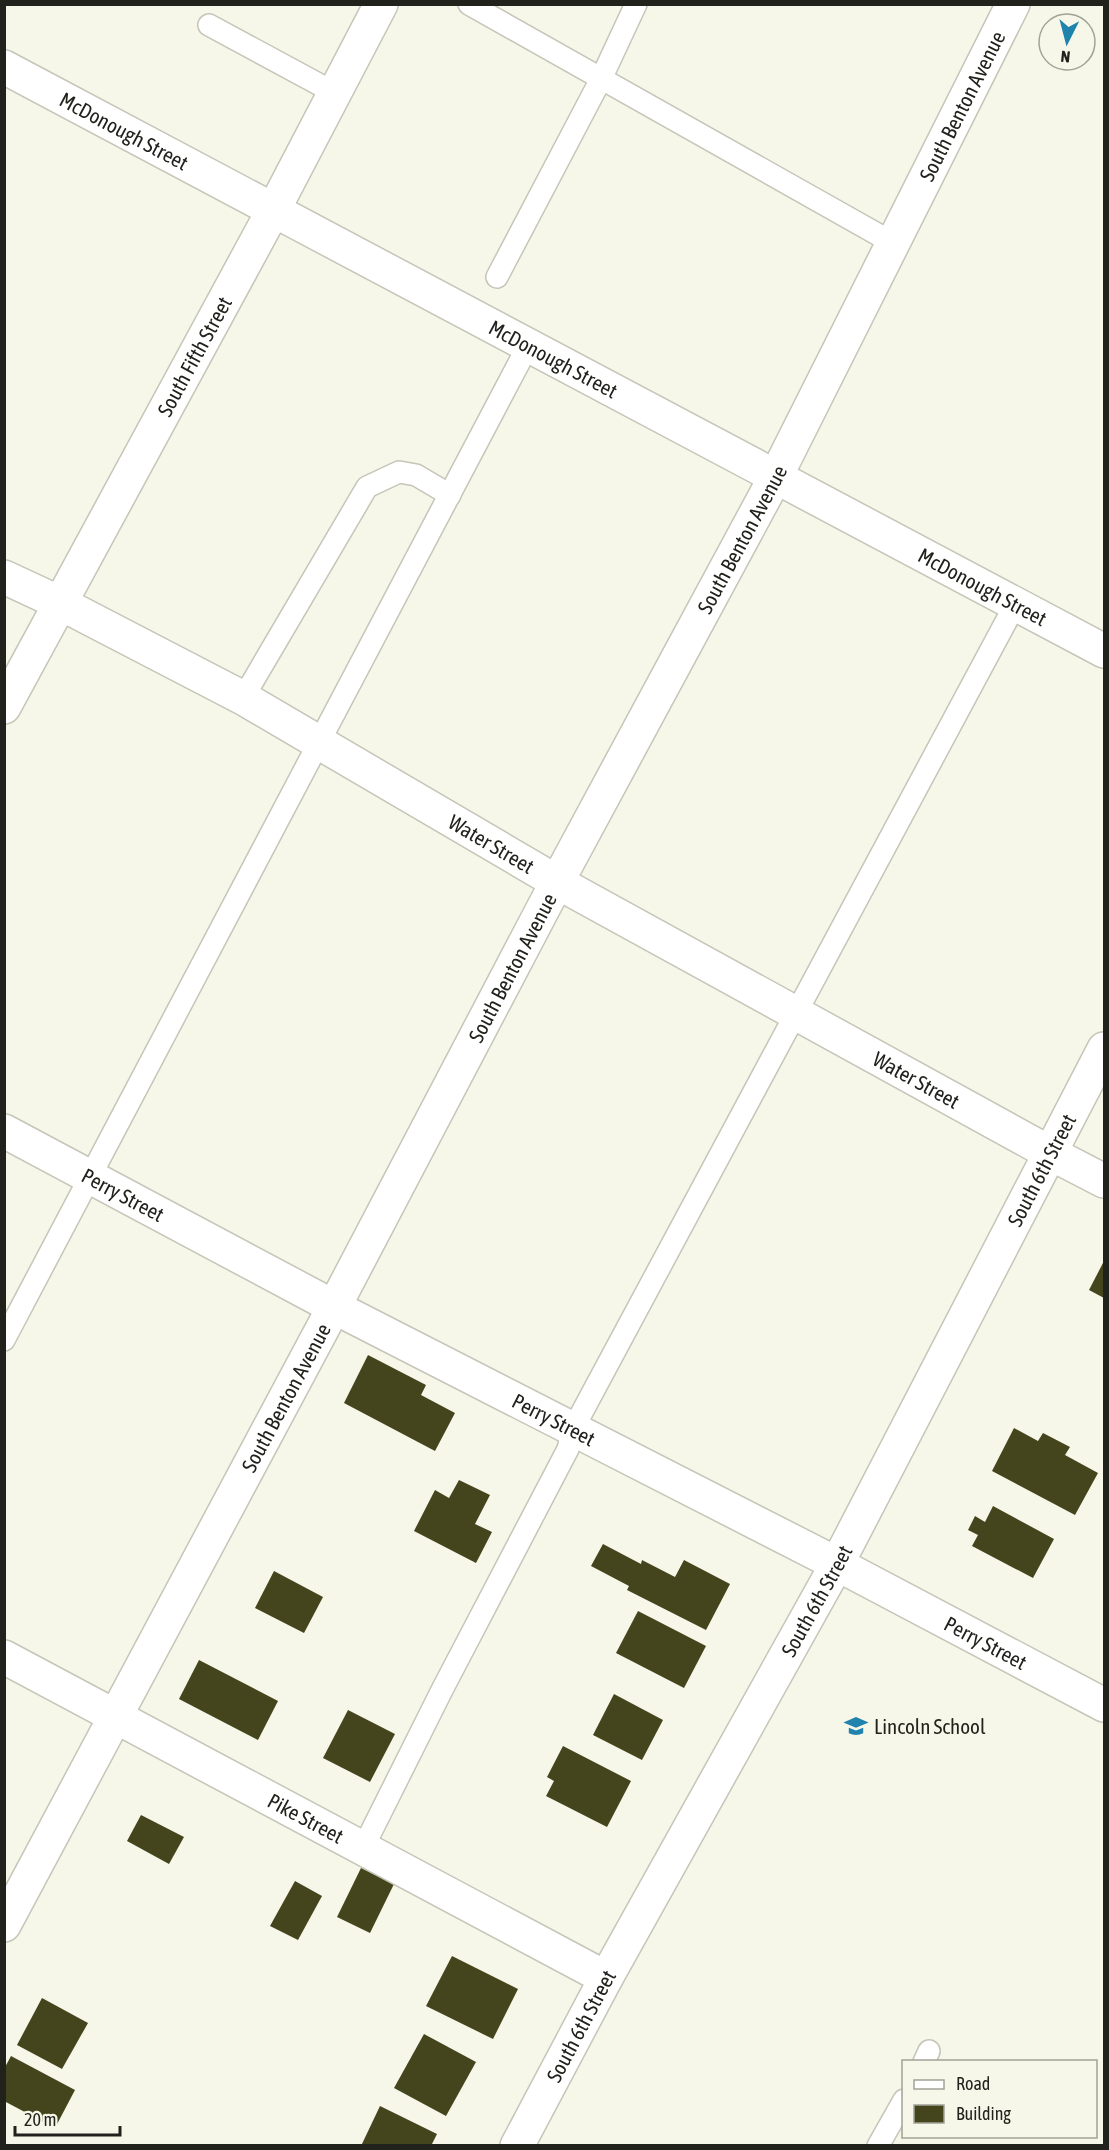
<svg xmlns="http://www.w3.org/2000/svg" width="1109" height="2150" viewBox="0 0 1109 2150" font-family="'Asap Condensed',sans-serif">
  <rect width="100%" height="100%" fill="#f6f7e9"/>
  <g fill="#44451d">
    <polygon points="1104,1261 1104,1298 1089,1290"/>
    <polygon points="368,1355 426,1385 421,1395 455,1413 435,1451 344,1403"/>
    <polygon points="1014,1428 1038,1441 1043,1433 1070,1447 1065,1455 1098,1473 1075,1515 992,1471"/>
    <polygon points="459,1480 490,1495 475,1524 492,1532 476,1563 414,1531 435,1490 449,1498"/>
    <polygon points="993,1506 1054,1539 1033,1578 972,1546 978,1535 968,1530 975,1516 985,1522"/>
    <polygon points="603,1544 641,1564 642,1560 675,1577 684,1560 730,1584 706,1630 627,1590 629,1586 591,1566"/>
    <polygon points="274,1571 323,1597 304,1633 255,1608"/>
    <polygon points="638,1611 706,1646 684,1688 616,1653"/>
    <polygon points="199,1660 278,1701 258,1740 179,1699"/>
    <polygon points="614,1694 663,1720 642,1760 593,1735"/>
    <polygon points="348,1710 395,1734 370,1782 323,1758"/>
    <polygon points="563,1746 631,1781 607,1827 546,1796 554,1781 547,1777"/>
    <polygon points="141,1815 184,1837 169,1864 127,1841"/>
    <polygon points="361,1868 394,1884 370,1933 337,1917"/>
    <polygon points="295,1881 322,1896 298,1940 270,1926"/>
    <polygon points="452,1956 518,1989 493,2039 426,2006"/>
    <polygon points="42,1998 88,2023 62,2069 17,2045"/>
    <polygon points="424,2034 476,2062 446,2116 394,2088"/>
    <polygon points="11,2056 75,2090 55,2128 4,2101 4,2069"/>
    <polygon points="380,2106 437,2134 431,2146 361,2146"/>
  </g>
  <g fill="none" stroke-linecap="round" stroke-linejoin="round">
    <g stroke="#c5c5b8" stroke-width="24">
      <g id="lane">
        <polyline points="469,4 893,243"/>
        <polyline points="209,25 335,93"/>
        <polyline points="497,277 601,79 636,4"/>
        <polyline points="243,698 367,487 399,472 416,475 450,495"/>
        <polyline points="4,1340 529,344"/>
        <polyline points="363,1848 442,1690 568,1449 573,1429 1016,603"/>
        <polyline points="924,2062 929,2051"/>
        <polyline points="878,2146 904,2100"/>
      </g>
    </g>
    <g stroke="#c5c5b8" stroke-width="36">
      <g id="street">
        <path id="s1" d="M4,67L1104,651"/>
        <path id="s2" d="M4,577L60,603L243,698L557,882L1050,1153L1104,1181"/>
        <path id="s3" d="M4,1131L334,1307L837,1564L1104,1705"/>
        <path id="s4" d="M4,1657L606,1978"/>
        <path id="s5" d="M4,1925L334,1307L557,882L776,476L1013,4"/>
        <path id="s6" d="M517,2146L606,1978L837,1564L1104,1049"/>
      </g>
    </g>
    <g stroke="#c5c5b8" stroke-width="36">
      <g id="secondary">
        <path id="s7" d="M4,707L274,209L381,4"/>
      </g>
    </g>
    <use href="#lane" stroke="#fff" stroke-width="21"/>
    <use href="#street" stroke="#fff" stroke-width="33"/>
    <use href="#secondary" stroke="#fff" stroke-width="33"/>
  </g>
  <defs>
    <g id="school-bare" transform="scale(1.8)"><path d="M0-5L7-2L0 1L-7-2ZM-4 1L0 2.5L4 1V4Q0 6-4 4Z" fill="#2083ae" stroke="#f6f7e9" stroke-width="2.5" paint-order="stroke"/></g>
  </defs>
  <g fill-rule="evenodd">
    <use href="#school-bare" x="856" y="1726"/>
  </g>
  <g text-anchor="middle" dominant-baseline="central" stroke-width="6" stroke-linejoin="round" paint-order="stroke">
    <g font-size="21" fill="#22221d" stroke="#f6f7e9">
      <text stroke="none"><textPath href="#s5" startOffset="2056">South Benton Avenue</textPath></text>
      <text stroke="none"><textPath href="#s1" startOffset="136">McDonough Street</textPath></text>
      <text stroke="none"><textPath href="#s7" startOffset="399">South Fifth Street</textPath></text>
      <text stroke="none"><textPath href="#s1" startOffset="622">McDonough Street</textPath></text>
      <text stroke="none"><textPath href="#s5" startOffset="1570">South Benton Avenue</textPath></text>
      <text stroke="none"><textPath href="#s1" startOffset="1108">McDonough Street</textPath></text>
      <text stroke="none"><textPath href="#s2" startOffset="556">Water Street</textPath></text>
      <text stroke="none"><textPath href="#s5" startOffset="1084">South Benton Avenue</textPath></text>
      <text stroke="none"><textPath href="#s2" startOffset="1042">Water Street</textPath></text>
      <text stroke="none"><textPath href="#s6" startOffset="1108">South 6th Street</textPath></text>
      <text stroke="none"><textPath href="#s3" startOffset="135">Perry Street</textPath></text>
      <text stroke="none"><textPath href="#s5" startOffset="598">South Benton Avenue</textPath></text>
      <text stroke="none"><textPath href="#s3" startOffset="621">Perry Street</textPath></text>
      <text stroke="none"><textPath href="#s6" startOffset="622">South 6th Street</textPath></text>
      <text stroke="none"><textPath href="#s3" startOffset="1107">Perry Street</textPath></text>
      <text stroke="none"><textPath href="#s4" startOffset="342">Pike Street</textPath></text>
      <text stroke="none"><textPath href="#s6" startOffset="136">South 6th Street</textPath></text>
    </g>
    <g font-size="21" fill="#22221d" stroke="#f6f7e9" text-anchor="start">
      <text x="874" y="1726">Lincoln School</text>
    </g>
  </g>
  <rect width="1109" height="2150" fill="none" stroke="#22221d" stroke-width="12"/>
  <rect x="902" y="2060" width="195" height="78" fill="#f6f7e9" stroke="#a1a297" stroke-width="1.5"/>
  <rect x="914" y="2080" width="30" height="9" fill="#ffffff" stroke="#a1a297" stroke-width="1.5"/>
  <text x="956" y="2090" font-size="18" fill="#22221d">Road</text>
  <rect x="914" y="2105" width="30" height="18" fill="#44451d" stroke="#a1a297" stroke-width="1.5"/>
  <text x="956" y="2120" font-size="18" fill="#22221d">Building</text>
  <g transform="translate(1067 42) rotate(186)"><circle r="28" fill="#f6f7e9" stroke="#a1a297" stroke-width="1.5"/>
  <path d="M0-4.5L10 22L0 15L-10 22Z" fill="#2083ae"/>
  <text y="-9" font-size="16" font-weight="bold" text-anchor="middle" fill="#22221d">N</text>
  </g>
  <path d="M15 2126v9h105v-9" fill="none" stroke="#22221d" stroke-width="3"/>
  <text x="24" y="2126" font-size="18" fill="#22221d" stroke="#f6f7e9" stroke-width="4.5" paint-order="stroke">20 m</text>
</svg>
